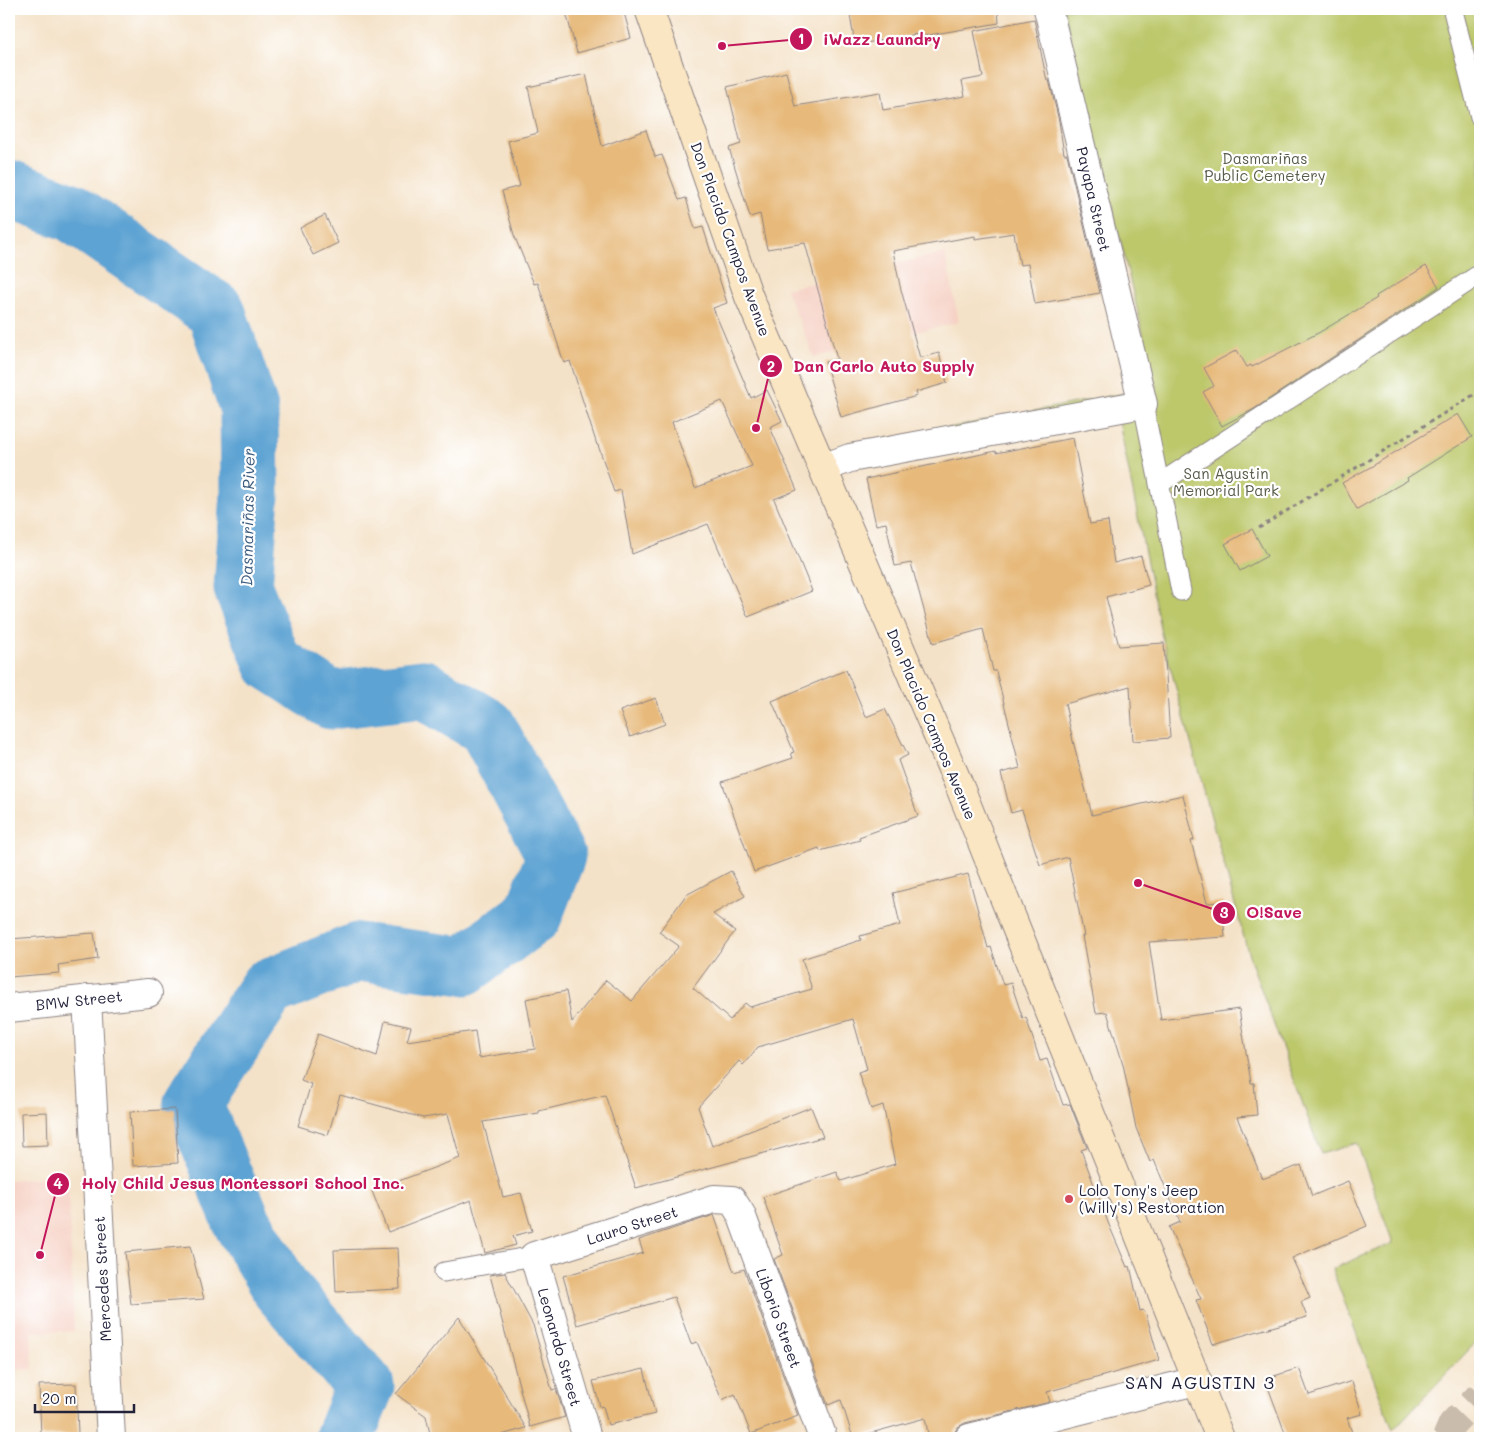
<svg xmlns="http://www.w3.org/2000/svg" width="1489" height="1447" viewBox="0 0 1489 1447" font-family="Mali,sans-serif">
  <rect width="100%" height="100%" fill="#fff"/>
  <filter id="ink" filterUnits="userSpaceOnUse"><feTurbulence type="fractalNoise" baseFrequency=".02" numOctaves="2"/><feDisplacementMap in="SourceGraphic" scale="10" xChannelSelector="R" yChannelSelector="G"/><feConvolveMatrix kernelMatrix="1 2 1 2 8 2 1 2 1" color-interpolation-filters="sRGB"/></filter>
  <filter id="wash" filterUnits="userSpaceOnUse"><feTurbulence type="fractalNoise" baseFrequency=".0096" numOctaves="4" result="noise"/><feDisplacementMap in="SourceGraphic" scale="20" xChannelSelector="R" yChannelSelector="G"/><feGaussianBlur stdDeviation="1.12" result="paint"/><feColorMatrix in="noise" values="0 0 0 0 0 0 0 0 0 0 0 0 0 0 0 0 0 1.4 0 .05"/><feComposite in="paint" operator="in"/></filter>
  <g filter="url(#wash)">
    <rect width="100%" height="100%" fill="#f4e2c8"/>
    <g fill="#f6d1c5">
      <polygon points="945,253 959,322 814,357 786,289"/>
      <polygon points="68,1178 74,1331 31,1332 33,1369 9,1370 9,1180"/>
    </g>
    <polygon fill="#bcc86a" stroke="#6f7552" points="1064,9 1480,9 1480,1338 1393,1430 1332,1269 1393,1243 1357,1143 1321,1154 1249,956 1161,633 1119,422 847,448 1156,387"/>
    <g fill="none" stroke-linecap="round" stroke-linejoin="round">
      <polyline stroke="#5da3d3" stroke-width="59" points="9,189 71,212 216,311 249,409 250,494 243,588 273,663 331,700 423,689 487,727 556,856 533,915 464,966 358,952 268,988 193,1103 243,1224 281,1289 365,1386 344,1438"/>
    </g>
    <g id="blocks">
      <g fill="#e7ba7c" fill-rule="evenodd">
        <polygon points="565,9 623,9 631,38 577,53"/>
        <polygon points="849,9 998,9 999,23 917,37 917,34 855,45"/>
        <polygon points="1034,19 1047,81 1049,80 1059,121 1064,154 1067,154 1100,293 1035,304 1028,264 1020,265 1014,233 975,239 975,236 893,251 900,286 920,358 939,353 947,383 916,392 917,396 841,417 825,362 837,359 805,243 767,249 760,214 750,217 729,148 741,144 727,87 786,72 795,106 880,92 883,110 965,96 962,81 983,77 974,31"/>
        <path d="M586,74L602,146L646,130L655,157L662,155L679,200L686,198L695,229L703,227L727,303L713,308L751,398L767,390L782,421L770,427L797,490L774,499L812,591L748,617L708,524L632,554L621,490L614,492L598,445H597L570,361L564,363L538,283L534,284L514,235L502,191L520,186L508,141L538,133L528,87ZM722,401L752,466L695,488L672,422Z"/>
        <polygon points="325,215 338,243 313,255 300,228"/>
        <polygon points="1426,266 1439,287 1254,409 1222,426 1203,392 1214,386 1204,368 1237,350 1247,367 1251,365 1252,367 1320,332 1377,298 1376,296"/>
        <polygon points="1458,414 1472,437 1407,478 1408,480 1357,509 1342,483 1374,465"/>
        <polygon points="1073,438 1090,524 1108,521 1114,563 1141,556 1149,585 1106,597 1119,646 1164,643 1170,738 1133,741 1130,686 1065,704 1073,741 1092,815 1183,795 1194,840 1191,841 1207,903 1222,902 1225,937 1149,942 1161,1020 1239,1009 1251,1083 1254,1083 1257,1115 1237,1117 1262,1179 1301,1165 1312,1196 1348,1181 1367,1226 1292,1258 1310,1298 1301,1302 1307,1317 1213,1344 1196,1300 1201,1299 1169,1227 1180,1222 1154,1160 1150,1162 1136,1128 1123,1064 1107,1012 1096,1013 1082,936 1084,936 1068,857 1040,865 1022,810 1011,813 1001,773 1020,768 996,671 993,671 983,629 933,643 911,563 895,566 886,523 876,525 866,479 996,451 996,453"/>
        <polygon points="1252,529 1267,556 1240,571 1225,544"/>
        <polygon points="846,670 866,717 885,709 908,755 898,760 918,816 859,837 860,840 820,851 819,848 754,872 722,782 793,758 791,753 794,752 772,701"/>
        <polygon points="656,698 665,724 630,737 620,711"/>
        <polygon points="731,871 745,896 713,914 735,931 693,988 730,1020 745,1003 750,1007 812,989 802,959 861,940 860,936 900,925 893,893 968,874 988,948 991,947 1003,985 1011,983 1023,1019 1026,1017 1040,1061 1047,1059 1063,1105 1070,1104 1087,1148 1081,1150 1109,1225 1127,1267 1130,1266 1140,1311 1143,1310 1146,1314 1159,1360 1047,1392 1050,1402 965,1423 958,1427 954,1433 954,1438 929,1438 925,1418 853,1438 841,1400 828,1405 774,1259 783,1255 763,1197 837,1172 841,1181 895,1164 883,1105 871,1109 858,1072 867,1069 853,1019 758,1047 743,1065 739,1061 698,1107 712,1146 811,1107 823,1137 636,1188 605,1095 539,1111 539,1113 483,1122 503,1197 521,1193 532,1231 513,1236 516,1245 485,1253 471,1200 388,1232 372,1191 460,1158 448,1114 423,1118 340,1095 328,1135 298,1126 311,1084 301,1080 318,1034 377,1056 385,1021 411,1027 407,1041 475,1031 479,1058 535,1049 526,999 566,991 572,1022 606,980 632,1001 679,946 659,932 686,895"/>
        <polygon points="94,933 98,959 58,965 59,973 9,977 9,939"/>
        <polygon points="175,1109 178,1163 133,1166 130,1112"/>
        <polygon points="47,1112 48,1145 22,1146 21,1113"/>
        <polygon points="714,1215 734,1272 744,1269 798,1416 751,1434 735,1394 722,1400 697,1342 691,1344 674,1297 577,1325 563,1276 643,1253 639,1240"/>
        <polygon points="190,1246 204,1299 131,1304 125,1252"/>
        <polygon points="398,1248 400,1289 336,1292 334,1250"/>
        <polygon points="505,1273 533,1325 552,1390 556,1389 565,1417 530,1427 490,1275"/>
        <polygon points="459,1317 526,1428 491,1438 431,1438 426,1416 396,1394"/>
        <polygon points="1299,1368 1309,1395 1352,1381 1362,1414 1347,1418 1354,1438 1287,1438 1265,1379"/>
        <polygon points="644,1369 655,1414 608,1425 603,1406 600,1407 593,1381"/>
        <polygon points="76,1384 78,1434 41,1436 39,1385"/>
        <polygon points="1059,1432 1061,1438 1032,1438"/>
      </g>
    </g>
  </g>
  <g filter="url(#ink)">
    <use href="#blocks" fill-opacity="0" stroke="#8b8282" stroke-width="1"/>
    <g fill="none" stroke-linecap="round" stroke-linejoin="round">
      <polyline stroke="#cabcac" stroke-width="28" stroke-dasharray="28 14" stroke-linecap="butt" points="1446,1438 1452,1424 1480,1395"/>
      <g stroke="#8b8282" stroke-width="21">
        <g id="service">
          <polyline points="1453,11 1480,117"/>
          <polyline points="1143,404 1181,591"/>
          <polyline points="1159,484 1480,274"/>
          <polyline points="444,1272 534,1256"/>
        </g>
      </g>
      <g stroke="#8b8282" stroke-width="30">
        <g id="minor">
          <polyline points="823,468 850,458 1143,404 1048,9"/>
          <polyline points="87,999 111,1438"/>
          <polyline points="9,1008 148,993"/>
          <polyline points="587,1438 534,1256 714,1199 732,1200 741,1214 823,1438"/>
          <polyline points="969,1438 1196,1381"/>
        </g>
      </g>
      <g stroke="#8b8282" stroke-width="30">
        <polyline id="secondary" points="649,9 749,297 959,785 1220,1438"/>
      </g>
      <polyline stroke="#8b8282" stroke-width="3" stroke-dasharray="4 4" stroke-linecap="butt" points="1259,528 1480,391"/>
      <use href="#service" stroke="#fff" stroke-width="19"/>
      <use href="#minor" stroke="#fff" stroke-width="28"/>
      <use href="#secondary" stroke="#fbe6c4" stroke-width="28"/>
    </g>
  </g>
  <circle fill="#d1495b" stroke="#fff" stroke-width="2" cx="1069" cy="1199" r="5"/>
  <g text-anchor="middle" dominant-baseline="central" stroke-width="4.5" stroke-linejoin="round" paint-order="stroke">
    <g font-size="15" fill="#585c4b" stroke="#fff">
      <text x="1265" y="158">Dasmariñas<tspan x="1265" dy="17">Public Cemetery</tspan></text>
      <text x="1226" y="473">San Agustin<tspan x="1226" dy="17">Memorial Park</tspan></text>
    </g>
    <g font-size="15" fill="#22223b" stroke="#fff">
      <text transform="translate(1094 199) rotate(77)">Payapa Street</text>
      <text transform="translate(731 239) rotate(70)">Don Placido Campos Avenue</text>
      <text transform="translate(932 724) rotate(67)">Don Placido Campos Avenue</text>
      <text transform="translate(79 1000) rotate(-6)">BMW Street</text>
      <text transform="translate(632 1225) rotate(-18)">Lauro Street</text>
      <text transform="translate(102 1279) rotate(-93)">Mercedes Street</text>
      <text transform="translate(779 1318) rotate(70)">Liborio Street</text>
      <text transform="translate(560 1347) rotate(74)">Leonardo Street</text>
    </g>
    <g font-size="15" fill="#22223b" stroke="#fff" text-anchor="start">
      <text x="1079" y="1190">Lolo Tony's Jeep<tspan x="1079" dy="17">(Willy's) Restoration</tspan></text>
    </g>
    <g font-size="16" font-style="italic" fill="#3d5c7f" stroke="#fff">
      <text transform="translate(247 517) rotate(-89)">Dasmariñas River</text>
    </g>
    <g font-size="18" letter-spacing="1" fill="#22223b" stroke="#fff">
      <text x="1200" y="1382">SAN AGUSTIN 3</text>
    </g>
  </g>
  <path fill="none" stroke="#c2185b" stroke-width="2" d="M722 46L801 39M756 428L771 366M1138 883L1224 913M40 1255L58 1184"/>
  <g fill="#c2185b" stroke="#fff" stroke-width="2">
    <circle cx="722" cy="46" r="5"/>
    <circle cx="756" cy="428" r="5"/>
    <circle cx="1138" cy="883" r="5"/>
    <circle cx="40" cy="1255" r="5"/>
    <circle cx="801" cy="39" r="12"/>
    <circle cx="771" cy="366" r="12"/>
    <circle cx="1224" cy="913" r="12"/>
    <circle cx="58" cy="1184" r="12"/>
  </g>
  <g font-size="15" text-anchor="middle" font-weight="bold" fill="#fff">
    <text x="801" y="44">1</text>
    <text x="771" y="372">2</text>
    <text x="1224" y="918">3</text>
    <text x="58" y="1189">4</text>
  </g>
  <g font-size="16" text-anchor="middle" font-weight="bold" fill="#c2185b" stroke="#fff" stroke-width="4.5" stroke-linejoin="round" paint-order="stroke">
    <text x="882" y="45">iWazz Laundry</text>
    <text x="884" y="372">Dan Carlo Auto Supply</text>
    <text x="1274" y="918">O!Save</text>
    <text x="243" y="1189">Holy Child Jesus Montessori School Inc.</text>
  </g>
  <rect width="1489" height="1447" fill="none" stroke="#fff" stroke-width="30"/>
  <path d="M35 1404v8h99v-8" fill="none" stroke="#22223b" stroke-width="2.5"/>
  <text x="42" y="1404" font-size="15" fill="#22223b" stroke="#ffffff" stroke-width="4" paint-order="stroke">20 m</text>
</svg>
